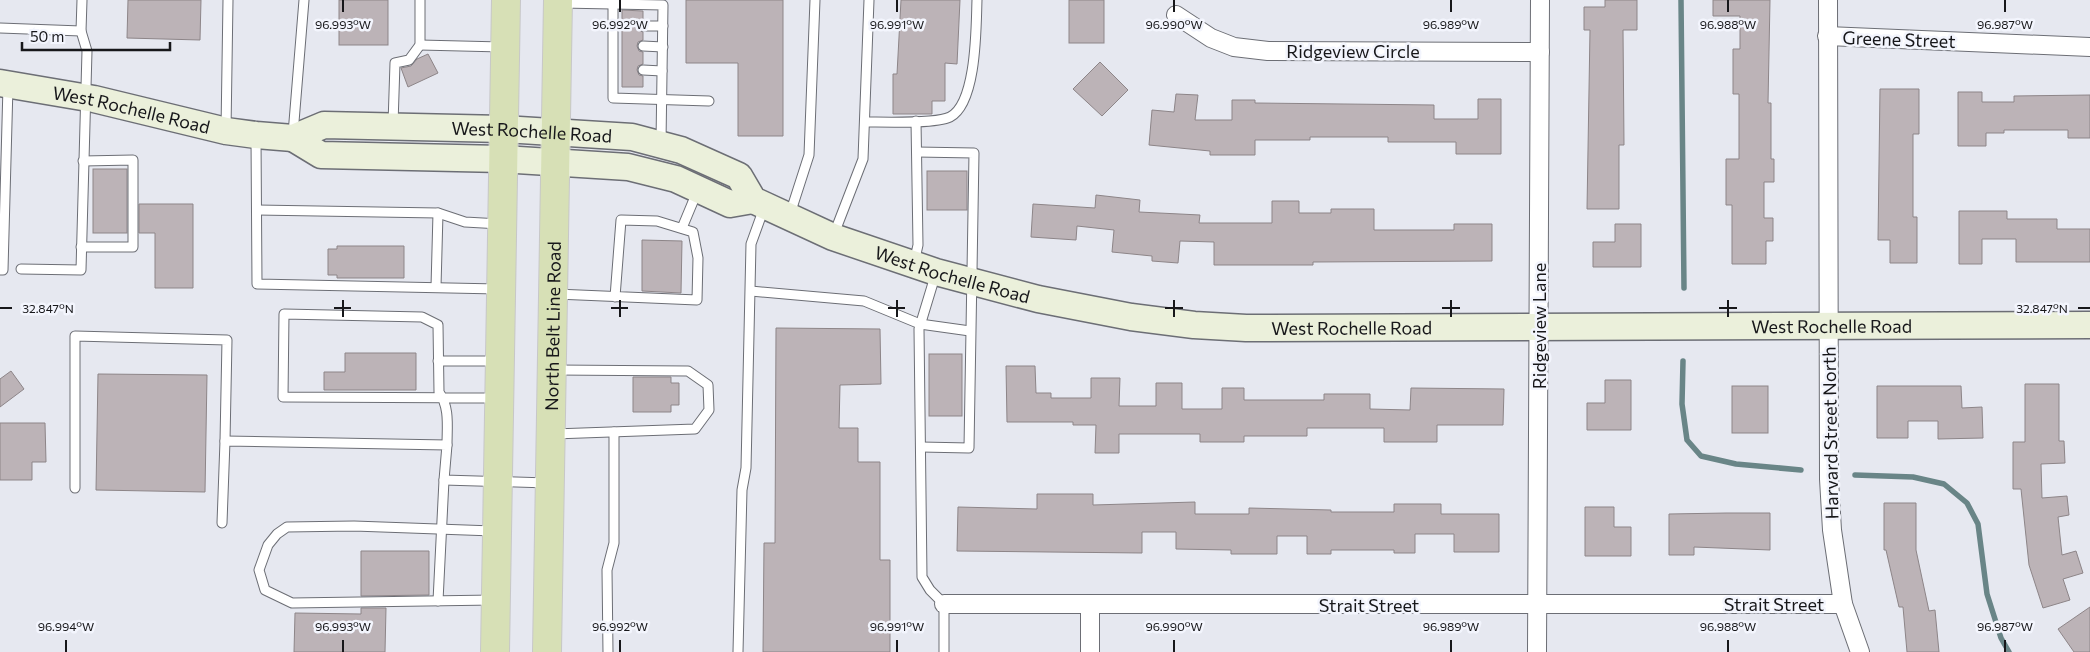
<svg xmlns="http://www.w3.org/2000/svg" width="2090" height="652" viewBox="0 0 2090 652" font-family="Commissioner,sans-serif">
  <rect width="100%" height="100%" fill="#e6e8f0"/>
  <g fill="none" stroke-linecap="round" stroke-linejoin="round">
    <g stroke="#698587" stroke-width="5.5">
      <polyline points="1681,0 1684,288"/>
      <polyline points="1683,361 1682,404 1687,440 1701,456 1736,464 1801,470"/>
      <polyline points="1855,475 1913,477 1944,484 1967,503 1978,524 1987,594 2001,638 2009,652"/>
    </g>
  </g>
  <g fill="#bcb3b7" stroke="#8d8588">
    <polygon points="128,0 201,0 200,40 127,38"/>
    <rect x="339" y="0" width="49" height="45"/>
    <polygon points="686,0 783,0 783,136 738,136 738,63 686,63"/>
    <polygon points="901,0 960,0 957,64 945,63 945,101 932,101 932,114 893,114 893,74 897,74"/>
    <rect x="1069" y="0" width="35" height="43"/>
    <polygon points="1605,0 1637,0 1637,30 1623,30 1624,145 1619,145 1619,209 1587,209 1590,30 1584,30 1584,7 1605,7"/>
    <polygon points="1713,0 1770,0 1768,103 1771,103 1771,159 1774,159 1774,182 1764,182 1764,218 1773,218 1773,241 1766,241 1766,264 1732,264 1732,205 1726,205 1726,159 1739,159 1739,94 1733,94 1733,49 1740,49 1740,16 1713,16"/>
    <polygon points="622,10 643,11 643,20 637,26 638,30 643,32 643,40 638,42 637,46 639,51 643,52 643,64 638,66 637,70 639,75 643,76 643,87 622,87"/>
    <polygon points="428,54 438,73 408,87 401,68 411,66 417,59"/>
    <polygon points="1100,62 1128,90 1102,116 1073,89"/>
    <polygon points="1880,89 1919,89 1919,134 1913,134 1913,217 1917,217 1917,263 1890,263 1890,240 1878,240"/>
    <polygon points="1958,92 1982,92 1982,102 2014,102 2014,96 2090,95 2090,138 2068,138 2068,130 2004,130 2004,133 1986,133 1986,146 1958,146"/>
    <polygon points="1176,94 1198,95 1195,120 1232,120 1232,100 1255,100 1255,103 1434,105 1434,119 1478,119 1478,99 1501,99 1501,154 1456,154 1456,142 1388,142 1388,137 1310,137 1310,140 1255,140 1255,155 1210,155 1210,151 1149,145 1152,110 1174,112"/>
    <rect x="93" y="169" width="34" height="64"/>
    <rect x="927" y="171" width="40" height="39"/>
    <polygon points="1096,195 1140,200 1139,212 1200,215 1199,223 1272,223 1272,201 1299,201 1299,213 1331,213 1331,209 1374,209 1374,230 1454,230 1454,224 1492,224 1492,261 1313,262 1313,265 1214,265 1214,242 1180,241 1178,263 1152,261 1152,256 1112,252 1114,230 1077,226 1076,240 1031,237 1033,204 1095,208"/>
    <polygon points="139,204 193,204 193,288 155,288 155,233 139,233"/>
    <polygon points="1959,211 2007,211 2007,219 2057,219 2057,229 2090,229 2090,262 2016,262 2016,239 1982,239 1982,264 1959,264"/>
    <polygon points="1615,224 1641,224 1641,267 1593,267 1593,242 1615,242"/>
    <polygon points="642,240 682,241 681,293 642,291"/>
    <polygon points="337,246 404,246 404,278 337,278 337,275 328,275 328,249 337,249"/>
    <polygon points="776,328 880,329 881,384 840,385 839,428 858,428 858,462 880,462 880,560 890,560 890,652 763,652 764,543 775,543"/>
    <polygon points="345,353 416,353 416,390 324,390 324,372 345,372"/>
    <rect x="929" y="354" width="33" height="62"/>
    <polygon points="1006,366 1035,366 1036,393 1051,393 1051,398 1091,398 1091,378 1120,378 1119,406 1156,406 1156,383 1182,383 1182,409 1222,409 1222,388 1244,388 1244,400 1324,400 1324,394 1370,394 1370,409 1410,410 1411,388 1504,389 1503,425 1437,425 1437,442 1384,442 1384,428 1307,428 1307,436 1244,436 1244,442 1200,442 1200,434 1119,434 1119,453 1095,453 1096,425 1073,425 1073,422 1007,422"/>
    <polygon points="11,371 24,389 0,407 0,379"/>
    <polygon points="98,374 207,375 205,492 96,490"/>
    <polygon points="633,377 671,377 671,383 679,383 679,405 671,405 671,412 633,412"/>
    <polygon points="1605,380 1631,380 1631,430 1587,430 1587,403 1605,403"/>
    <polygon points="2025,384 2059,384 2059,441 2064,441 2065,463 2041,464 2042,498 2067,496 2069,515 2058,517 2062,555 2076,551 2083,573 2063,579 2070,600 2043,608 2029,565 2021,489 2013,489 2013,442 2025,442"/>
    <rect x="1732" y="386" width="36" height="47"/>
    <polygon points="1877,386 1961,386 1962,408 1982,407 1983,438 1938,439 1938,421 1908,421 1908,438 1877,438"/>
    <polygon points="0,423 45,423 46,462 32,462 32,480 0,480"/>
    <polygon points="1037,494 1093,494 1093,505 1195,502 1195,514 1249,514 1249,508 1331,510 1331,512 1394,512 1394,504 1441,504 1441,514 1499,514 1499,552 1454,552 1454,534 1415,534 1415,553 1394,553 1394,550 1331,550 1331,554 1307,554 1307,536 1277,536 1277,554 1231,554 1231,550 1176,549 1176,532 1142,532 1142,553 957,551 958,507 1037,509"/>
    <polygon points="1884,503 1916,503 1916,550 1929,611 1935,610 1939,652 1907,652 1903,607 1899,607 1886,550 1884,550"/>
    <polygon points="1585,507 1614,507 1614,527 1631,527 1631,556 1585,556"/>
    <polygon points="1726,513 1770,513 1770,550 1694,547 1694,555 1669,555 1669,514"/>
    <polygon points="361,551 429,551 429,595 361,596"/>
    <polygon points="2090,607 2090,652 2074,652 2058,629"/>
    <polygon points="361,608 386,608 385,652 294,652 295,613 361,614"/>
  </g>
  <g fill="none" stroke-linecap="round" stroke-linejoin="round">
    <g stroke="#6c6e75" stroke-width="11">
      <g id="lane">
        <polyline points="561,3 663,5 661,142"/>
        <polyline points="613,4 613,98 709,101"/>
        <polyline points="643,26 663,26"/>
        <polyline points="0,28 81,31"/>
        <polyline points="420,45 502,47"/>
        <polyline points="643,46 663,47"/>
        <polyline points="643,70 662,71"/>
        <path d="M866,122C883,122 936,124 950,117C977,103 976,26 977,0"/>
        <polyline points="393,124 395,63 409,60 420,45 420,0"/>
        <polyline points="226,130 228,0"/>
        <polyline points="293,134 304,0"/>
        <polyline points="256,138 257,284 498,289"/>
        <polyline points="917,152 974,153 969,448 921,447"/>
        <polyline points="257,210 438,213 465,222 500,224"/>
        <polyline points="790,214 809,155 815,0"/>
        <polyline points="682,228 697,192"/>
        <polyline points="834,234 863,159 869,0"/>
        <polyline points="81,247 133,247 133,160 83,161"/>
        <polyline points="914,263 918,245 916,121"/>
        <polyline points="21,269 81,270 87,51 81,31 82,0"/>
        <polyline points="0,270 3,270 8,86"/>
        <polyline points="936,273 919,329 922,577 930,590 944,604 944,652"/>
        <polyline points="436,287 438,213"/>
        <polyline points="751,291 864,301 920,324 970,331"/>
        <polyline points="556,294 697,300 698,258 693,232 657,221 621,220 615,297"/>
        <polyline points="438,361 497,361"/>
        <polyline points="554,434 695,429 709,410 708,385 688,371 555,370"/>
        <path d="M447,445C447,426 450,408 439,392L438,325L422,317L284,314L283,397L496,398"/>
        <polyline points="75,488 75,336 227,340 225,441"/>
        <polyline points="222,523 225,441 447,445 444,480 548,483"/>
        <polyline points="493,531 354,526 287,527 277,534 268,545 259,570 265,590 292,603 494,600"/>
        <polyline points="438,601 444,480"/>
        <polyline points="608,652 607,570 614,543 614,432"/>
        <polyline points="738,652 742,490 746,468 751,244 764,208"/>
      </g>
    </g>
    <g stroke="#6c6e75" stroke-width="20">
      <g id="street">
        <polyline points="1828,0 1829,479 1832,530 1843,604 1860,652"/>
        <polyline points="1176,15 1211,38 1234,47 1268,51 1540,52"/>
        <polyline points="1827,36 2090,47"/>
        <polyline points="944,604 1843,604"/>
        <polyline points="1090,652 1090,604"/>
        <polyline points="1537,652 1540,0"/>
      </g>
    </g>
    <g stroke="#6c6e75" stroke-width="29">
      <g id="secondary">
        <path id="s1" d="M0,83L94,99L226,131L256,135L293,138L324,125L503,129L632,137L681,150L739,176L753,200L833,237L936,272L1038,299L1131,317L1194,325L1246,328L2090,325"/>
        <polyline points="293,138 321,155 502,159 628,167 676,179 730,204 753,200"/>
      </g>
    </g>
    <g stroke="#c7c7c8" stroke-width="30">
      <g id="primary">
        <polyline points="495,652 506,0"/>
        <path id="s2" d="M547,652L558,0"/>
      </g>
    </g>
    <use href="#lane" stroke="#fff" stroke-width="9"/>
    <use href="#street" stroke="#fff" stroke-width="18"/>
    <use href="#secondary" stroke="#ebf0db" stroke-width="26"/>
    <use href="#primary" stroke="#d7e0b6" stroke-width="28"/>
  </g>
  <path fill="none" stroke="#17171a" stroke-width="2" d="M343,0V12M620,0V12M897,0V12M1174,0V12M1451,0V12M1728,0V12M2005,0V12M343,300V317M620,300V317M897,300V317M1174,300V317M1451,300V317M1728,300V317M0,308H12M334,308H351M611,308H628M888,308H905M1165,308H1183M1442,308H1460M1719,308H1737M2078,308H2090M66,640V652M343,640V652M620,640V652M897,640V652M1174,640V652M1451,640V652M1728,640V652M2005,640V652"/>
  <g text-anchor="middle" dominant-baseline="central" stroke-width="5" stroke-linejoin="round" paint-order="stroke">
    <g font-size="18" fill="#17171a" stroke="#f3f5fd">
      <text transform="translate(1899 39) rotate(2)">Greene Street</text>
      <text x="1353" y="51">Ridgeview Circle</text>
      <text stroke="none"><textPath href="#s1" startOffset="134">West Rochelle Road</textPath></text>
      <text stroke="none"><textPath href="#s1" startOffset="540">West Rochelle Road</textPath></text>
      <text stroke="none"><textPath href="#s1" startOffset="996">West Rochelle Road</textPath></text>
      <text stroke="none"><textPath href="#s2" startOffset="326">North Belt Line Road</textPath></text>
      <text transform="translate(1539 326) rotate(-90)">Ridgeview Lane</text>
      <text stroke="none"><textPath href="#s1" startOffset="1881">West Rochelle Road</textPath></text>
      <text stroke="none"><textPath href="#s1" startOffset="1401">West Rochelle Road</textPath></text>
      <text transform="translate(1830 433) rotate(-91)">Harvard Street North</text>
      <text x="1774" y="604">Strait Street</text>
      <text x="1369" y="605">Strait Street</text>
    </g>
  </g>
  <g font-size="12" text-anchor="middle" fill="#17171a" stroke="#f3f5fd" stroke-width="5" stroke-linejoin="round" paint-order="stroke">
    <text x="343" y="29">96.993°W</text>
    <text x="620" y="29">96.992°W</text>
    <text x="897" y="29">96.991°W</text>
    <text x="1174" y="29">96.990°W</text>
    <text x="1451" y="29">96.989°W</text>
    <text x="1728" y="29">96.988°W</text>
    <text x="2005" y="29">96.987°W</text>
    <text x="48" y="313">32.847°N</text>
    <text x="2042" y="313">32.847°N</text>
    <text x="66" y="631">96.994°W</text>
    <text x="343" y="631">96.993°W</text>
    <text x="620" y="631">96.992°W</text>
    <text x="897" y="631">96.991°W</text>
    <text x="1174" y="631">96.990°W</text>
    <text x="1451" y="631">96.989°W</text>
    <text x="1728" y="631">96.988°W</text>
    <text x="2005" y="631">96.987°W</text>
  </g>
  <path d="M22 42v8h148v-8" fill="none" stroke="#17171a" stroke-width="2.5"/>
  <text x="30" y="42" font-size="15" fill="#17171a" stroke="#f3f5fd" stroke-width="4" paint-order="stroke">50 m</text>
</svg>
